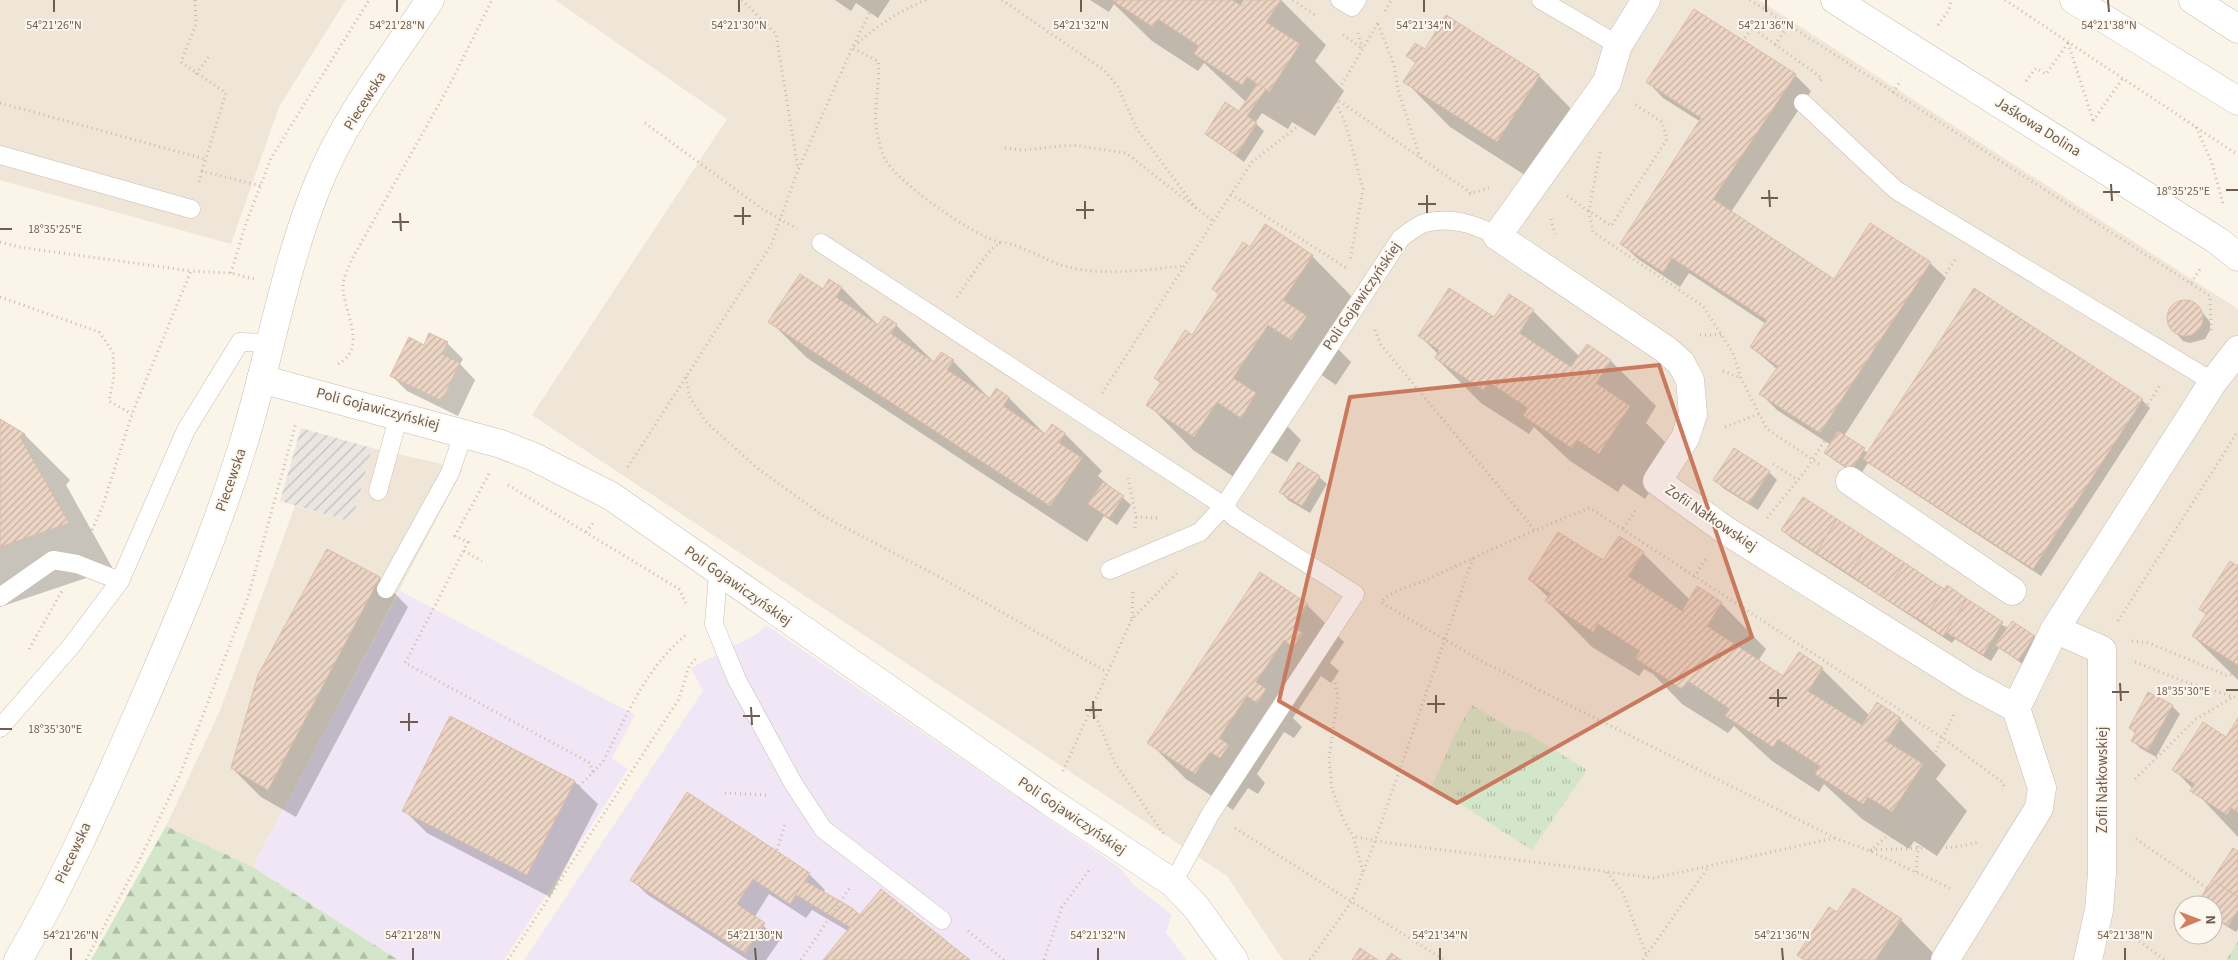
<svg xmlns="http://www.w3.org/2000/svg" width="2238" height="960" viewBox="0 0 2238 960" font-family="'Source Sans 3',sans-serif">
  <defs>
    <pattern id="industrial-furrows" width="10" height="10" patternUnits="userSpaceOnUse" patternTransform="scale(1.25)"><rect width="10" height="10" fill="#ebe6e2"/><path d="M-1 1l2-2M0 10L10 0M9 11l2-2" fill="none" stroke="#c3beba"/></pattern>
    <pattern id="forest-firs" width="22" height="20" patternUnits="userSpaceOnUse" patternTransform="scale(1.25)"><rect width="22" height="20" fill="#d4e6c9"/><path d="M5 1l3.5 6h-7zM16 11l3.5 6h-7z" fill="#b0bea6"/></pattern>
    <pattern id="park-tufts" width="24" height="20" patternUnits="userSpaceOnUse" patternTransform="scale(1.25)"><rect width="24" height="20" fill="#d4e6c9"/><path d="M3 7l-1-3M5 7V3M7 7l1-3M15 17l-1-3M17 17v-4M19 17l1-3" fill="none" stroke="#b0bea6"/></pattern>
    <pattern id="building-hatch" width="6" height="6" patternUnits="userSpaceOnUse" patternTransform="scale(1.25)"><rect width="6" height="6" fill="#ecd5c4"/><path d="M-1 1l2-2M0 6l6-6M5 7l2-2" fill="none" stroke="#c4b0a2"/></pattern>
  </defs>
  <rect width="100%" height="100%" fill="#faf4e9"/>
  <g fill="#f0e6d8" fill-rule="evenodd">
    <polygon points="0,0 346,0 279,107 231,244 0,180"/>
    <path d="M555,0H1759L2238,309V960H1283L1227,876L532,415L727,119ZM2183,905H2213V935H2183Z"/>
    <polygon points="372,448 463,469 253,867 166,826 219,713 295,506 352,522"/>
  </g>
  <polygon fill="url(#industrial-furrows)" points="301,428 372,448 352,522 280,501"/>
  <g fill="#f1e6f6">
    <polygon points="400,591 635,715 612,758 628,769 504,960 398,960 253,867"/>
    <polygon points="766,625 1120,868 1135,886 1172,915 1166,932 1186,960 524,960 703,691 691,668 757,634"/>
  </g>
  <polygon fill="url(#forest-firs)" points="166,826 253,867 398,960 91,960"/>
  <g fill="url(#park-tufts)">
    <polygon points="1472,705 1513,730 1525,732 1587,770 1532,850 1432,786 1455,734"/>
    <polygon points="2238,941 2238,960 2226,960"/>
  </g>
  <g fill="#0003">
    <polygon points="835,0 890,0 878,18 856,3 851,11"/>
    <polygon points="1090,0 1244,0 1240,7 1242,8 1247,0 1281,0 1326,45 1315,61 1344,91 1315,136 1292,122 1288,129 1262,113 1255,123 1264,131 1244,162 1207,134 1239,112 1246,102 1204,63 1198,71 1152,41 1114,4 1109,12"/>
    <polygon points="1425,50 1539,76 1584,122 1542,186 1450,127 1405,81 1416,64 1408,56"/>
    <polygon points="1795,75 1811,91 1731,212 1835,280 1930,263 1946,278 1844,436 1868,453 1974,290 2142,400 2150,408 2041,576 1868,463 1859,477 1834,460 1826,453 1831,445 1777,410 1761,394 1777,369 1751,347 1766,324 1689,273 1680,287 1638,259 1622,244 1701,122 1663,98 1648,82"/>
    <polygon points="1250,248 1312,256 1357,302 1331,342 1351,362 1336,385 1313,369 1280,419 1301,440 1287,462 1262,447 1240,481 1193,450 1148,404 1161,384 1155,378 1192,336 1220,295 1214,289"/>
    <polygon points="830,281 842,288 879,326 896,325 935,363 941,353 953,361 990,399 1009,398 1046,435 1052,426 1065,434 1102,471 1098,476 1131,505 1117,525 1104,516 1087,542 807,358 770,321 823,291"/>
    <polygon points="2188,301 2198,307 2210,322 2210,330 2205,339 2190,343 2183,341 2170,326 2168,315 2171,308 2177,303"/>
    <polygon points="1533,311 1580,357 1587,346 1611,361 1656,406 1646,423 1675,452 1645,499 1623,484 1618,492 1570,461 1534,427 1529,434 1481,403 1436,358 1438,354 1420,336"/>
    <polygon points="447,343 463,359 460,364 475,380 458,416 407,391 391,375 424,347"/>
    <polygon points="0,421 25,435 70,480 66,485 113,569 0,607"/>
    <polygon points="1769,472 1777,480 1758,510 1723,488 1715,480"/>
    <polygon points="1319,477 1327,484 1310,513 1288,500 1281,492"/>
    <polygon points="1803,499 1945,590 1947,587 2008,629 2034,637 2042,645 2027,667 1999,648 1991,661 1955,639 1952,643 1791,538 1783,530"/>
    <polygon points="328,551 380,578 408,607 296,817 261,797 232,768"/>
    <polygon points="1643,553 1690,600 1721,603 1766,649 1758,661 1784,677 1822,669 1870,716 1877,704 1900,719 1946,765 1936,779 1967,811 1937,856 1914,841 1909,849 1862,819 1824,784 1819,792 1772,761 1734,726 1728,733 1682,704 1653,674 1644,669 1639,676 1592,647 1547,601 1549,598 1529,579"/>
    <polygon points="2238,567 2238,680 2193,636"/>
    <polygon points="1307,605 1344,642 1330,663 1339,671 1331,683 1321,676 1293,718 1302,727 1294,738 1284,732 1257,774 1265,783 1258,794 1248,788 1233,810 1186,779 1149,742"/>
    <polygon points="2172,706 2180,714 2156,757 2140,748 2132,740 2136,734 2130,728"/>
    <polygon points="451,718 575,782 598,804 550,897 427,833 404,810"/>
    <polygon points="2238,720 2238,837 2174,769 2226,738"/>
    <polygon points="2238,852 2238,929 2236,932 2213,918 2213,905"/>
    <polygon points="809,874 825,890 823,893 860,916 968,960 825,960 848,931 812,910 806,918 769,894 754,918 780,940 766,960 748,960 648,895 632,880"/>
    <polygon points="1838,914 1901,920 1940,960 1804,960 1799,955"/>
  </g>
  <g fill="url(#building-hatch)" stroke="#dcbda7">
    <polygon points="1112,0 1232,0 1242,6 1246,0 1281,0 1266,22 1300,44 1269,92 1247,77 1242,85 1194,54 1199,46 1158,19 1153,27"/>
    <polygon points="1694,9 1796,74 1713,199 1834,279 1870,223 1931,262 1820,433 1759,394 1778,366 1750,347 1767,320 1672,258 1663,272 1620,244 1701,118 1646,82"/>
    <polygon points="1446,15 1540,75 1497,142 1403,82 1416,62 1406,56 1415,43 1425,49"/>
    <polygon points="1257,84 1266,89 1247,116 1257,123 1236,155 1205,134 1225,102 1239,111"/>
    <polygon points="1265,224 1313,255 1283,300 1307,316 1291,340 1268,325 1233,378 1256,393 1241,418 1217,402 1194,437 1146,405 1161,382 1154,378 1185,330 1192,335 1219,294 1212,289 1243,242 1250,247"/>
    <polygon points="800,274 823,289 829,279 835,283 842,287 836,297 878,325 884,316 891,320 897,324 891,334 934,362 941,352 954,360 947,370 990,398 996,388 1009,397 1003,406 1045,434 1052,424 1065,433 1059,443 1082,458 1050,506 768,322"/>
    <polygon points="1449,288 1494,317 1509,294 1534,310 1519,333 1571,367 1587,344 1611,360 1596,383 1630,406 1599,454 1577,440 1572,448 1523,416 1528,408 1489,382 1483,390 1435,358 1439,350 1418,336"/>
    <polygon points="1974,288 2143,399 2033,569 1863,459"/>
    <circle cx="2185" cy="318" r="18"/>
    <polygon points="429,333 448,342 442,354 460,363 442,401 390,376 409,337 424,345"/>
    <polygon points="0,419 25,434 21,439 69,523 0,547"/>
    <polygon points="1838,431 1865,448 1851,470 1824,453"/>
    <polygon points="1734,448 1770,471 1749,503 1713,480"/>
    <polygon points="1298,462 1320,476 1302,506 1279,492"/>
    <polygon points="1103,482 1124,496 1109,518 1088,504"/>
    <polygon points="1803,497 1837,519 1816,553 1781,530"/>
    <polygon points="1837,519 1871,541 1849,574 1816,553"/>
    <polygon points="1558,532 1603,560 1619,536 1644,552 1628,576 1682,611 1697,586 1722,602 1707,626 1783,676 1799,652 1823,668 1808,691 1862,725 1877,702 1901,718 1886,741 1923,764 1892,812 1868,797 1863,804 1815,774 1820,766 1778,739 1773,747 1725,716 1730,709 1688,681 1682,689 1635,658 1640,651 1598,624 1593,632 1545,601 1550,593 1528,579"/>
    <polygon points="1871,541 1905,563 1882,597 1849,574"/>
    <polygon points="327,549 380,577 268,790 231,768 258,675"/>
    <polygon points="2230,561 2237,566 2238,564 2238,665 2192,636 2206,614 2199,609"/>
    <polygon points="1905,563 1944,589 1923,622 1882,597"/>
    <polygon points="1260,572 1308,604 1293,627 1303,633 1293,647 1284,640 1256,682 1266,689 1257,703 1247,696 1219,738 1229,745 1225,751 1220,758 1210,752 1195,774 1147,743"/>
    <polygon points="1947,585 1967,599 1943,636 1923,622"/>
    <polygon points="1967,599 2003,622 1983,655 1946,632"/>
    <polygon points="2012,621 2035,636 2018,660 1995,645"/>
    <polygon points="2148,692 2173,705 2148,750 2131,741 2136,732 2129,728"/>
    <polygon points="450,716 575,781 527,875 402,811"/>
    <polygon points="2238,718 2238,812 2231,808 2227,815 2190,791 2195,784 2172,770 2203,722 2226,737"/>
    <polygon points="687,792 810,873 790,904 753,879 737,904 765,923 745,953 630,880"/>
    <polygon points="2233,848 2238,851 2238,897 2212,880"/>
    <polygon points="2212,880 2238,897 2238,910 2228,926 2213,916 2213,905 2196,905"/>
    <polygon points="805,881 852,908 860,915 850,927 796,895"/>
    <polygon points="1853,888 1902,919 1875,960 1804,960 1797,955 1829,907 1837,912"/>
    <polygon points="881,889 970,960 823,960"/>
    <polygon points="1360,948 1378,960 1352,960"/>
    <polygon points="1391,953 1401,960 1386,960"/>
  </g>
  <g fill="none" stroke-linecap="round" stroke-linejoin="round">
    <g stroke="#cbbcb0" stroke-width="19">
      <g id="lane">
        <polyline points="1340,0 1352,7 1357,0"/>
        <polyline points="1541,0 1618,45"/>
        <polyline points="1803,103 1896,190 2213,382"/>
        <polyline points="0,155 191,209"/>
        <polyline points="821,243 1224,506 1234,517 1355,594 1211,813 1173,883"/>
        <polyline points="378,491 399,415"/>
        <path d="M1110,570L1200,532L1224,506L1401,238C1408,233 1417,225 1425,223C1450,216 1475,224 1497,236"/>
        <polyline points="718,573 714,624 737,680 793,783 823,829 942,920"/>
        <polyline points="386,589 450,473 464,432"/>
        <polyline points="0,597 53,560 77,564 120,581"/>
        <polyline points="0,728 72,645 120,581 186,430 240,342 269,343"/>
      </g>
    </g>
    <g stroke="#cbbcb0" stroke-width="29">
      <g id="street">
        <polyline points="1646,0 1618,45 1607,82 1497,236 1665,349 1681,363 1690,380 1693,414 1685,438 1657,481 1725,530 1971,684 2016,708"/>
        <polyline points="1835,0 2218,241 2238,257"/>
        <polyline points="261,379 501,444 534,457 611,496 1049,801 1173,883 1196,907 1234,960"/>
        <polyline points="1850,481 2012,591"/>
        <polyline points="2055,629 2102,650 2102,873 2099,910 2088,960"/>
        <polyline points="1945,960 2039,808 2042,788 2016,708 2055,629 2213,382 2238,350"/>
      </g>
    </g>
    <g stroke="#cdbdae" stroke-width="29">
      <g id="secondary">
        <polyline points="2074,0 2238,101"/>
        <polyline points="2193,0 2238,29"/>
        <path d="M18,960C63,883 100,800 136,718C175,629 213,541 242,448C269,362 282,274 316,189C342,121 390,61 430,0"/>
      </g>
    </g>
    <g stroke="#d0b9a7" stroke-width="3" stroke-dasharray="1 4" stroke-linecap="butt">
      <polyline points="195,0 196,24 181,62 226,93 202,171 261,186"/>
      <polyline points="742,0 776,34 798,169"/>
      <path d="M926,0C897,12 875,27 852,48L878,61C881,84 872,110 877,133C879,141 881,152 885,159C900,185 971,234 1001,243"/>
      <polyline points="1002,0 1104,70 1118,87 1137,129 1198,211"/>
      <polyline points="1293,0 1315,15"/>
      <polyline points="1750,0 2210,296 2211,331"/>
      <polyline points="2005,0 2238,155"/>
      <polyline points="1385,11 1391,0"/>
      <polyline points="1378,24 1394,65 1398,90 1420,158"/>
      <polyline points="1938,25 1949,10 1951,0"/>
      <polyline points="1358,33 1362,48"/>
      <polyline points="1343,35 1363,49"/>
      <polyline points="1745,38 1752,28 1822,78 1820,81"/>
      <polyline points="2068,43 2094,123"/>
      <polyline points="1775,45 1788,25"/>
      <polyline points="196,74 210,55"/>
      <polyline points="2026,81 2036,68 2046,74 2068,43"/>
      <polyline points="1893,93 1901,80"/>
      <polyline points="1334,98 1346,125 1363,189 1350,262"/>
      <polyline points="1335,98 1471,193"/>
      <polyline points="0,103 205,159"/>
      <polyline points="1268,112 1314,113"/>
      <polyline points="2093,121 2123,78"/>
      <polyline points="645,123 761,208 797,229"/>
      <polyline points="2196,127 2212,163 2223,204"/>
      <polyline points="1005,148 1023,150 1073,145 1126,153 1213,221"/>
      <polyline points="1600,152 1589,212 1593,232 1703,306 1733,353 1741,378 1767,429 1822,466"/>
      <polyline points="199,182 202,171"/>
      <polyline points="1231,194 1348,269"/>
      <polyline points="1469,194 1489,188"/>
      <polyline points="1567,196 1611,226 1667,139 1662,122 1633,103"/>
      <polyline points="1551,219 1555,234"/>
      <polyline points="0,242 19,247 191,271"/>
      <polyline points="231,273 245,226 271,158 369,0"/>
      <polyline points="2191,283 2200,269"/>
      <polyline points="0,297 99,332 113,352 114,376 109,401 132,414"/>
      <path d="M957,297C967,284 986,250 1000,243C1009,239 1048,261 1061,265C1100,277 1143,270 1183,266"/>
      <polyline points="1375,330 1381,345 1534,529"/>
      <polyline points="1700,335 1721,335"/>
      <path d="M338,364C368,348 344,312 343,288C342,280 348,269 351,261L448,88L492,0"/>
      <polyline points="1723,371 1741,378"/>
      <polyline points="686,377 690,398 707,423 757,468 825,517 947,581 1107,672"/>
      <polyline points="1102,393 1252,162 1334,98 1378,23"/>
      <polyline points="1725,427 1759,414"/>
      <polyline points="1773,464 1798,480"/>
      <polyline points="628,467 771,245 798,170 852,48 876,0"/>
      <polyline points="489,474 455,536 468,542 405,663 590,763 593,772 579,786 568,810"/>
      <polyline points="1128,478 1136,517 1135,528"/>
      <polyline points="508,485 679,589 686,603"/>
      <polyline points="1136,517 1158,518"/>
      <polyline points="1767,518 1806,470 1857,389 1880,372 1955,260"/>
      <polyline points="1623,528 1637,509"/>
      <polyline points="586,532 593,523"/>
      <polyline points="88,539 103,505 132,414 191,271 231,273 254,279"/>
      <polyline points="464,551 482,561"/>
      <polyline points="1473,558 1375,841 1654,878 1835,838"/>
      <polyline points="2039,572 2161,384"/>
      <polyline points="1694,577 1707,557"/>
      <path d="M1383,600C1395,589 1413,586 1428,579C1482,554 1535,529 1590,508L1941,737L2001,781L2005,788"/>
      <polyline points="1382,603 1485,663 1835,838 1870,851 1950,888"/>
      <polyline points="1132,618 1133,590"/>
      <polyline points="2118,621 2238,431"/>
      <polyline points="2132,641 2149,643 2226,675 2238,674"/>
      <polyline points="29,649 63,589"/>
      <polyline points="1987,657 2007,624"/>
      <polyline points="2135,662 2183,681 2238,698"/>
      <polyline points="1334,678 1338,696 1329,758 1332,789 1343,819 1353,836 1363,872"/>
      <polyline points="1092,707 1115,763 1165,836"/>
      <polyline points="1063,771 1132,619 1177,573"/>
      <path d="M593,772L602,763C627,716 645,668 687,634"/>
      <polyline points="2135,779 2196,719 2233,697"/>
      <polyline points="725,793 767,795"/>
      <polyline points="1235,828 1444,960"/>
      <polyline points="2136,839 2207,888"/>
      <polyline points="777,850 785,824"/>
      <polyline points="1871,850 1956,847 1979,842"/>
      <polyline points="1870,851 1888,835 1924,776 1955,712"/>
      <polyline points="1607,872 1623,893 1646,954"/>
      <polyline points="1916,872 1924,779"/>
      <polyline points="968,931 1004,960"/>
      <polyline points="2127,932 2165,960"/>
      <polyline points="86,960 137,865 180,775 248,597 296,423"/>
      <polyline points="508,960 679,699 689,666 698,656"/>
      <polyline points="801,960 851,886"/>
      <polyline points="1044,960 1062,907 1090,869"/>
      <polyline points="1310,960 1352,901 1375,841 1353,836"/>
      <polyline points="1643,960 1709,866"/>
    </g>
    <use href="#lane" stroke="#fff" stroke-width="18"/>
    <use href="#street" stroke="#fff" stroke-width="28"/>
    <use href="#secondary" stroke="#fff" stroke-width="28"/>
  </g>
  <path fill="#c9795e" fill-opacity="0.2" stroke="#c9795e" stroke-width="4" stroke-linejoin="round" d="M1659,365L1752,637L1457,803L1279,701L1350,397Z"/>
  <path fill="none" stroke="#715d50" stroke-width="2" d="M54,0V12M397,0V12M739,0V12M1081,0V12M1424,0V12M1766,0V12M2108,0L2109,12M2111,184L2112,201M1769,190L1770,207M2226,190H2238M2103,192H2120M1427,195V213M1761,198H1778M1085,201V219M1418,204H1436M743,207V225M1076,210H1094M400,213L401,231M734,216H751M392,222H409M0,229H12M2120,683L2121,701M1778,689V707M2226,690H2238M2112,692H2129M1436,695V713M1769,698H1787M1093,701L1094,719M1427,704H1445M751,707L752,725M1085,710H1102M409,713V731M743,716H760M400,722H418M0,729H12M71,948V960M413,948V960M755,948L756,960M1098,948V960M1440,948V960M1782,948L1783,960M2125,948V960"/>
  <g text-anchor="middle" dominant-baseline="central" stroke-width="4" stroke-linejoin="round" paint-order="stroke">
    <g font-size="15" fill="#715d50" stroke="#fdf8ef">
      <text transform="translate(365 101) rotate(-58)">Piecewska</text>
      <text transform="translate(2038 127) rotate(32)">Jaśkowa Dolina</text>
      <text transform="translate(1362 296) rotate(-56)">Poli Gojawiczyńskiej</text>
      <text transform="translate(378 409) rotate(15)">Poli Gojawiczyńskiej</text>
      <text transform="translate(231 480) rotate(-71)">Piecewska</text>
      <text transform="translate(1711 518) rotate(34)">Zofii Nałkowskiej</text>
      <text transform="translate(738 586) rotate(35)">Poli Gojawiczyńskiej</text>
      <text transform="translate(2102 780) rotate(-90)">Zofii Nałkowskiej</text>
      <text transform="translate(1072 816) rotate(34)">Poli Gojawiczyńskiej</text>
      <text transform="translate(73 853) rotate(-65)">Piecewska</text>
    </g>
  </g>
  <g font-size="12" text-anchor="middle" fill="#715d50" stroke="#fdf8ef" stroke-width="4" stroke-linejoin="round" paint-order="stroke">
    <text x="54" y="29">54°21'26"N</text>
    <text x="397" y="29">54°21'28"N</text>
    <text x="739" y="29">54°21'30"N</text>
    <text x="1081" y="29">54°21'32"N</text>
    <text x="1424" y="29">54°21'34"N</text>
    <text x="1766" y="29">54°21'36"N</text>
    <text x="2109" y="29">54°21'38"N</text>
    <text x="2183" y="195">18°35'25"E</text>
    <text x="55" y="233">18°35'25"E</text>
    <text x="2183" y="695">18°35'30"E</text>
    <text x="55" y="733">18°35'30"E</text>
    <text x="71" y="939">54°21'26"N</text>
    <text x="413" y="939">54°21'28"N</text>
    <text x="755" y="939">54°21'30"N</text>
    <text x="1098" y="939">54°21'32"N</text>
    <text x="1440" y="939">54°21'34"N</text>
    <text x="1782" y="939">54°21'36"N</text>
    <text x="2125" y="939">54°21'38"N</text>
  </g>
  <g transform="translate(2198 920) rotate(89)"><circle r="24" fill="#fdf8ef" stroke="#c5baaf"/>
  <path d="M0-4L9 19L0 12L-9 19Z" fill="#d37c5f"/>
  <text y="-8" font-size="14" font-weight="bold" text-anchor="middle" fill="#715d50">N</text>
  </g>
</svg>
